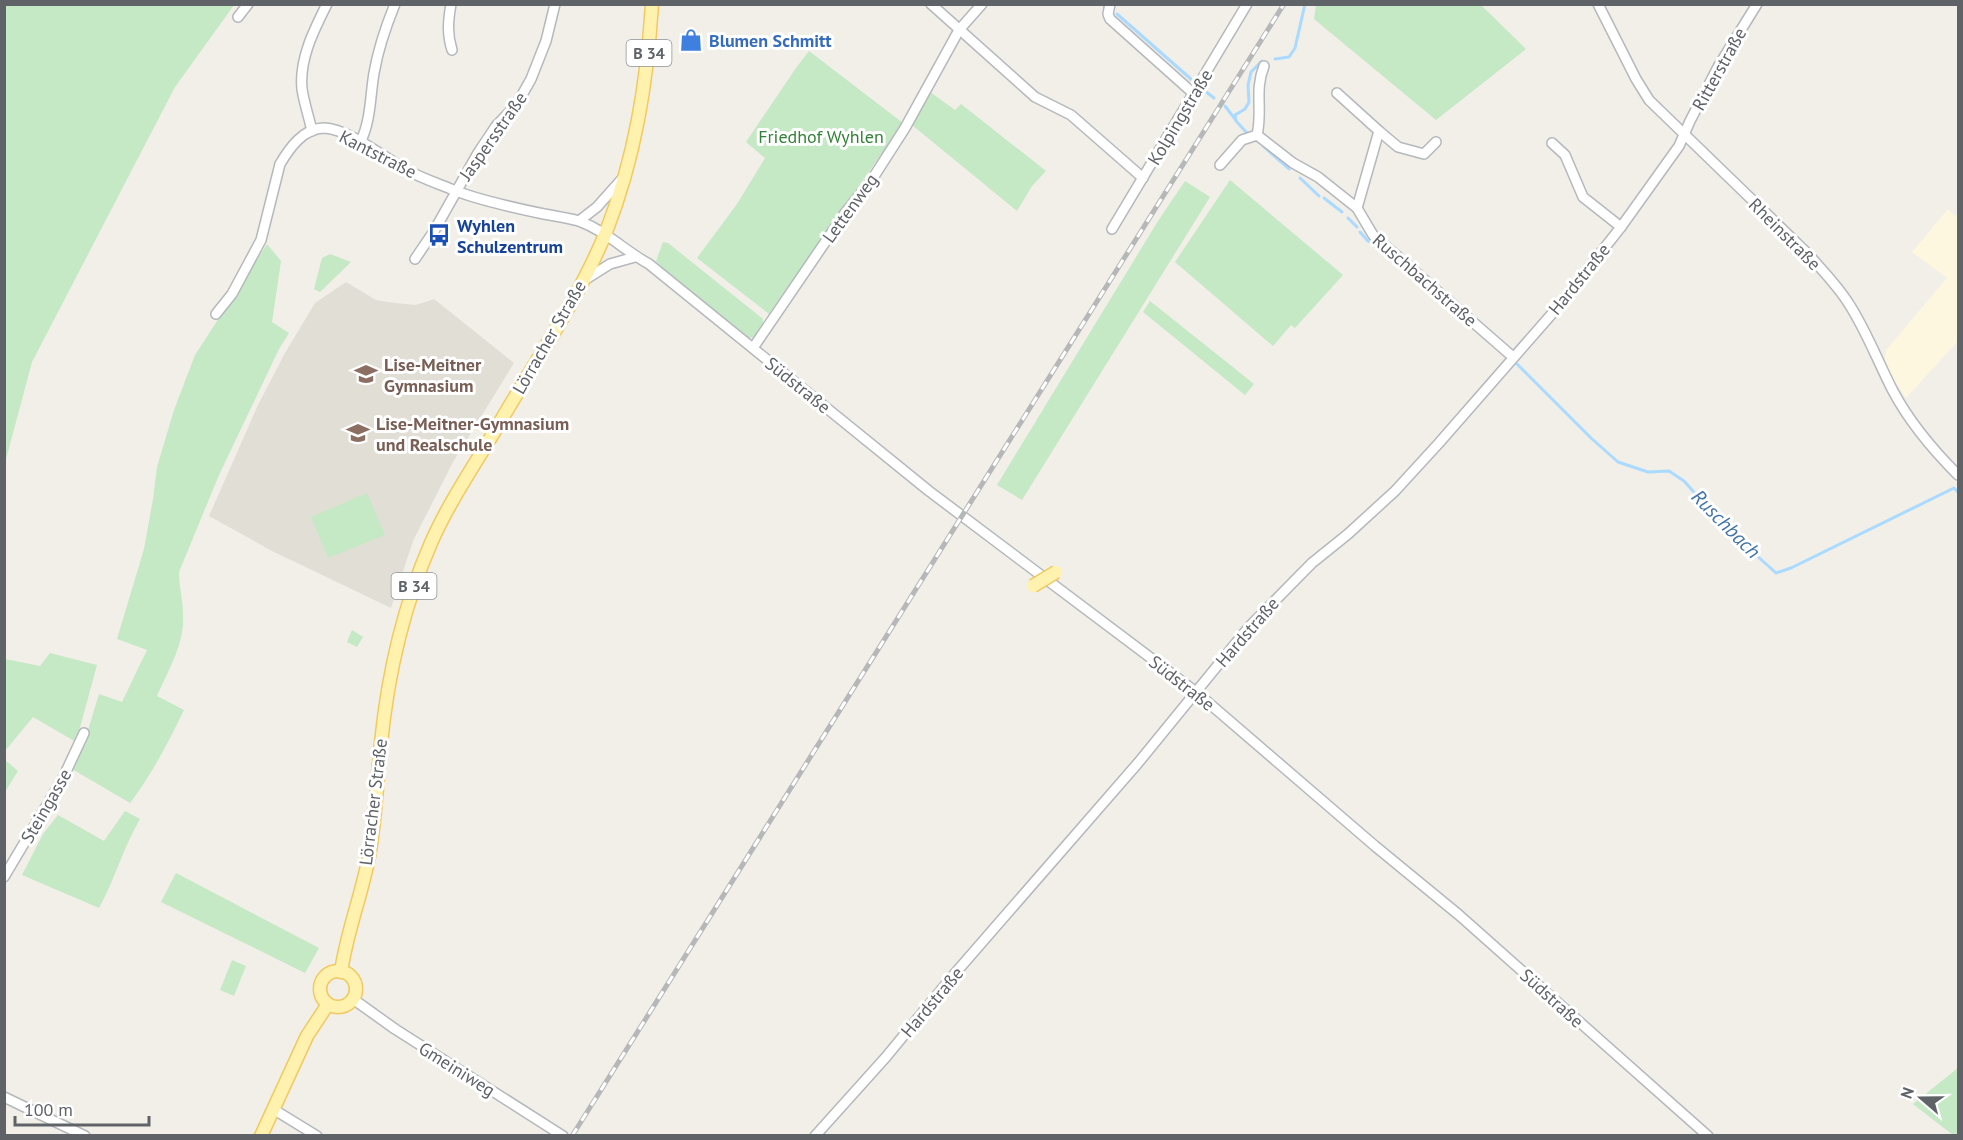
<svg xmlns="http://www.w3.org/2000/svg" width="1963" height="1140" viewBox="0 0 1963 1140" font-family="'PT Sans',sans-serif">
  <rect width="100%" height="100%" fill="#f1efe8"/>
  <polygon fill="#fef7e0" points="1948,209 1955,216 1958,213 1958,341 1906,398 1891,375 1885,360 1886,350 1947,278 1912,252"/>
  <polygon fill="#e1ded6" points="346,282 376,300 395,303 416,305 434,299 514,363 453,462 413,541 391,608 272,551 209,516 258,405 285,353 315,303"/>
  <g fill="#c5e8c5">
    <polygon points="5,4 234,5 175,87 32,362 5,463"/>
    <polygon points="1316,5 1481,5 1526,49 1436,120 1314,19"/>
    <polygon points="809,51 903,123 769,314 697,258 737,204 765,158 746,142 796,68"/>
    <polygon points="930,92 955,110 961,104 1046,171 1032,186 1017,211 912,125"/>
    <polygon points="1230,180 1343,275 1295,328 1291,325 1273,346 1175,262"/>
    <polygon points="1185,181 1210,197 1022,500 997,485 1158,221"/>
    <polygon points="663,242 668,243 763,319 763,327 755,337 748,338 663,268 656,261"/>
    <path d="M267,244L281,261L272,322L289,333L279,349L219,475L179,572C179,587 183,601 183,615C185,643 168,671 157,696L184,710C168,743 152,774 130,803L72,769L83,747L99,694L122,702L147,650L117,639L144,549L153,499L157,467L174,410L195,355Z"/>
    <polygon points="330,254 351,262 320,292 314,289 322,258"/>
    <polygon points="1150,301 1254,384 1245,395 1143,312"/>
    <polygon points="367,493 385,535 328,558 311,517"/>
    <polygon points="352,630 363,637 357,647 347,642"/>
    <polygon points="50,653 97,665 76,742 33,717 5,751 5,659 40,666"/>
    <polygon points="5,760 18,771 5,792"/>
    <path d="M125,811L140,819C123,848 115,879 99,908L22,875L43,834L58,815L104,841Z"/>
    <polygon points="176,873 319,948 305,973 161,902"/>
    <polygon points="232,960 246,966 234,996 220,990"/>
    <polygon points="1958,1068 1958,1135 1953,1135 1913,1104"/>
  </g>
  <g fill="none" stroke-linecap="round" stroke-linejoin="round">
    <g stroke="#aadaff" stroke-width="3">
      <polyline points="1104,4 1104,6"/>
      <polyline points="1117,14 1192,80"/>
      <polyline points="1275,59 1289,57 1295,48 1305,4"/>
      <polyline points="1205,91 1214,98"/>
      <polyline points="1225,106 1235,119"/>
      <polyline points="1247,133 1236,121 1235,115 1245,109 1249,102 1248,85 1251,72 1262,61"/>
      <polyline points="1263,146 1289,169"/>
      <polyline points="1300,178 1319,196"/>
      <polyline points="1324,198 1342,212"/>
      <polyline points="1348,218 1357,227"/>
      <polyline points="1360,232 1367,240 1462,318"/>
      <polyline points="1517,364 1591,438 1618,462 1648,472 1669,471 1684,481 1724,526 1776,573 1791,568 1954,488 1958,492"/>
    </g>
    <g stroke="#b5b8bc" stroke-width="12">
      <g id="minor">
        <path d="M451,4C448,21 447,34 452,50"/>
        <polyline points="931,4 1035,97 1071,115 1143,178"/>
        <polyline points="1110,4 1108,14 1110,19 1194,94"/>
        <path d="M1598,4L1636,79L1649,100L1808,254C1822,270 1838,286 1849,304C1867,332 1878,362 1893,391C1910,423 1933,450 1958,475"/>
        <polyline points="238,17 248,4"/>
        <polyline points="1337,93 1379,131 1357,208"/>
        <path d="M312,131C309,117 304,103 302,89C299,59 314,30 327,4"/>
        <polyline points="1379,131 1398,147 1424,154 1436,142"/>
        <polyline points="1257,135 1293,163 1318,177 1357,208 1373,235 1513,357"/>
        <path d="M360,143C371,121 370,97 374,73C378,50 386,26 395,4"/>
        <polyline points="1552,143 1565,155 1583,197 1621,227"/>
        <path d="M1220,165L1242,140L1257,135C1263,110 1254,91 1264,66"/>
        <polyline points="579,221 597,207 622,179"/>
        <polyline points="1112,229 1247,4"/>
        <polyline points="415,259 434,231 478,153 496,126 517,104 531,79 546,41 555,4"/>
        <polyline points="583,281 610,264 635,257"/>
        <path d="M216,314L232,294L261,240L280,164C289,149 303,128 324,128C349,129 383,157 405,169C419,177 436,183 451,189C477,200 515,208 544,214C555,216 568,218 579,221C606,231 625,251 649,264L929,491L1196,692L1375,846L1459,915L1708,1136"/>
        <polyline points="753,348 845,213 871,181 905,128 959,30 982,4"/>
        <polyline points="4,877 63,778 84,733"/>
        <polyline points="353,999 395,1029 563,1136"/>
        <polyline points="4,1097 85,1136"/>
        <polyline points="273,1109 317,1136"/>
        <polyline points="815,1136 886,1057 951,978 1138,763 1249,627 1312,563 1348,534 1395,491 1439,443 1557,308 1621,227 1679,146 1690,121 1718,67 1757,4"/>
      </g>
    </g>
    <g stroke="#f2c960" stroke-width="15">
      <g id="major">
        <circle cx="338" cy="989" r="18"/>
        <path d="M341,972C347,930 363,892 370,851C376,815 377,779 381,743C388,673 403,607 431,543C449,501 480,457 503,417C537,359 581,294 606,232C635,158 647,83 652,4"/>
        <polyline points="261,1136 307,1036 328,1004"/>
      </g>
    </g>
    <use href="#minor" stroke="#fff" stroke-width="9"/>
    <use href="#major" stroke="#fff2af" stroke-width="12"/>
    <g stroke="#b6b7b8" stroke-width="5">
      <polyline id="rail" points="572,1136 1284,4"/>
    </g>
    <use href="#rail" stroke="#fff" stroke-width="3" stroke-dasharray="9" stroke-linecap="butt"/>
    <g stroke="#f2c960" stroke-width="15" stroke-linecap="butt">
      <polyline id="major-bridge" points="1033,586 1056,572"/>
    </g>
    <use href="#major-bridge" stroke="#fff2af" stroke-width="12"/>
  </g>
  <defs>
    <g id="shop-bare" transform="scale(1.8)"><path d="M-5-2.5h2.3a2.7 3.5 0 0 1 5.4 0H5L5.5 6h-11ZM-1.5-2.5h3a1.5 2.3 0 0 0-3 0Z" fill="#3f7fe0" stroke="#fff" stroke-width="2.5" paint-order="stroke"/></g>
    <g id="bus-bare" transform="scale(1.8)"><path d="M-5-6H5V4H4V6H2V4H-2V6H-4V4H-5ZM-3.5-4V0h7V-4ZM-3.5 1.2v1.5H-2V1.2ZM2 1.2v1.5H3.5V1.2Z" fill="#1a4fb4" stroke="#fff" stroke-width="2.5" paint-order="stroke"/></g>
    <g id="school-bare" transform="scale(1.8)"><path d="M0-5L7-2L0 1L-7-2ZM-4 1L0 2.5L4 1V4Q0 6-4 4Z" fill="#8d6e63" stroke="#fff" stroke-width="2.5" paint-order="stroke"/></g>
  </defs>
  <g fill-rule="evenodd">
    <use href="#shop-bare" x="691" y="40"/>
    <use href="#bus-bare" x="439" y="235"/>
    <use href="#school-bare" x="366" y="374"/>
    <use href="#school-bare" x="358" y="433"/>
  </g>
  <g text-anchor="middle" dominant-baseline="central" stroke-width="6" stroke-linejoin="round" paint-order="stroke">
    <g fill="#fff" stroke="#8f9295" stroke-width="1.5">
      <rect x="626.5" y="40" width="45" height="26" rx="4.5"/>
      <rect x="391.5" y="573" width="45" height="26" rx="4.5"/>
    </g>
    <g font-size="16" font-weight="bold" fill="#5f6368">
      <text x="649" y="53">B 34</text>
      <text x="414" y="586">B 34</text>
    </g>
    <g font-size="18" font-weight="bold" fill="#366cbe" stroke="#fff" text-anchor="start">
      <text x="709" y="40">Blumen Schmitt</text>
    </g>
    <g font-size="18" fill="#5f6368" stroke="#fff">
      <text transform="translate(1719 69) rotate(-61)">Ritterstraße</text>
      <text transform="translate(1180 117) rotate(-59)">Kolpingstraße</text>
      <text transform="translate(493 136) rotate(-55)">Jaspersstraße</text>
      <text transform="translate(378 154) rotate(27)">Kantstraße</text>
      <text transform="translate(850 208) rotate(-54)">Lettenweg</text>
      <text transform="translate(1785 234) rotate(45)">Rheinstraße</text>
      <text transform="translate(1579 279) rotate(-51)">Hardstraße</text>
      <text transform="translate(1425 280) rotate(41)">Ruschbachstraße</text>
      <text transform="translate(549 337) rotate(-60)">Lörracher Straße</text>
      <text transform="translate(798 385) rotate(39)">Südstraße</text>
      <text transform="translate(1247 632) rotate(-49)">Hardstraße</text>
      <text transform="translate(1182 683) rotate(38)">Südstraße</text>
      <text transform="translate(373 802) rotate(-83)">Lörracher Straße</text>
      <text transform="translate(46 806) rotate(-60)">Steingasse</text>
      <text transform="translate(1552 998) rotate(42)">Südstraße</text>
      <text transform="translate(932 1002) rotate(-50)">Hardstraße</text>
      <text transform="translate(457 1069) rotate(32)">Gmeiniweg</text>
    </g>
    <g font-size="18" fill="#348238" stroke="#fff">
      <text x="821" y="136">Friedhof Wyhlen</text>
    </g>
    <g font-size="18" font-weight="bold" fill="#164399" stroke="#fff" text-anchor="start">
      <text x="457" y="225">Wyhlen<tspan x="457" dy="21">Schulzentrum</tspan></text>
    </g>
    <g font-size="18" font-weight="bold" fill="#785e54" stroke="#fff" text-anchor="start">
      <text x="384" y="364">Lise-Meitner<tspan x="384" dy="21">Gymnasium</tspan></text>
      <text x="376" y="423">Lise-Meitner-Gymnasium<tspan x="376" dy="21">und Realschule</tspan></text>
    </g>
    <g font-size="20" font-style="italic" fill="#4174aa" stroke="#fff">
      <text transform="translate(1726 524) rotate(45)">Ruschbach</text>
    </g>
  </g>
  <rect width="1963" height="1140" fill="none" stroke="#5f6368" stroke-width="12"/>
  <g transform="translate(1921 1098) rotate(290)" stroke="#ffffff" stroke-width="4.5" paint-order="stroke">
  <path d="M0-4.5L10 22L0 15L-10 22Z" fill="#5f6368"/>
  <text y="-9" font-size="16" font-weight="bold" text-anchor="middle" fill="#5f6368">N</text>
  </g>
  <path d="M15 1116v9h134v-9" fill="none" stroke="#5f6368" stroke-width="3"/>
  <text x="24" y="1116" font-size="18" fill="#5f6368" stroke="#ffffff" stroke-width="4.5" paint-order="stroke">100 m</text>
</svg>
